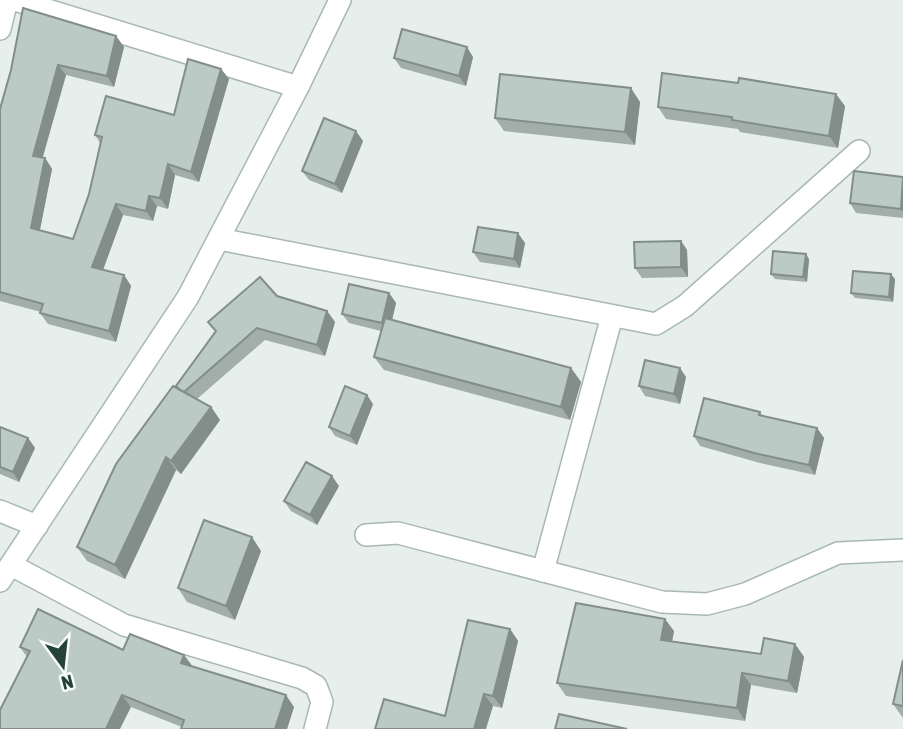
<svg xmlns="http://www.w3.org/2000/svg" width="903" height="729" viewBox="0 0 903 729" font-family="'Asap Condensed',sans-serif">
  <rect width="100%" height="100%" fill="#e6efeb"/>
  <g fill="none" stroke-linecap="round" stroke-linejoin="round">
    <g stroke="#a8b8b2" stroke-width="24">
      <g id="minor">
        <polyline points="15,0 298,87"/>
        <polyline points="0,29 7,0"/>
        <polyline points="219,239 656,324 685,306 859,151"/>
        <polyline points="0,511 37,526"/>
        <polyline points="366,535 398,533 662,602 707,604 745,594 838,553 903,550"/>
        <polyline points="11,565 124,625 302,678 316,686 322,702 315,729"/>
        <polyline points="543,571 612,316"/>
        <polyline points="0,581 188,297 298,87 340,0"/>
      </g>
    </g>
    <use href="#minor" stroke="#fff" stroke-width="21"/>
  </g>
  <g fill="#a1aea9">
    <polygon points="116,36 124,47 114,87 66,75 43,157 45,158 52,169 40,230 73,239 89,194 100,143 95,135 174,115 221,69 229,79 199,182 175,175 168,209 157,206 153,221 123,215 103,270 124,275 131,286 116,342 48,324 40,313 41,312 0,301 0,109 11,70"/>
    <polygon points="473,57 466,86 401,68 394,58"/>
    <polygon points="640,102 635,145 504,131 495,118"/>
    <polygon points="845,106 838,148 740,132 738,129 666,119 658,107"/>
    <polygon points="363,141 342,193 309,180 302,171"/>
    <polygon points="903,177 903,218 856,213 850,203"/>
    <polygon points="681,241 687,250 688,277 642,278 635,268"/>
    <polygon points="525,243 520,268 480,262 473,252"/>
    <polygon points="809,259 807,282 775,279 771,274"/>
    <polygon points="895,279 893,302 855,298 851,293"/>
    <polygon points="389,293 396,303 392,320 571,368 581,382 570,420 384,370 374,357 381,331 349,323 342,314"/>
    <polygon points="277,296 327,311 335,322 325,356 265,340 197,399 211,407 220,420 181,474 176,470 125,579 87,561 77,547 178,389 216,332 208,322"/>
    <polygon points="686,377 680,404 645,396 639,386"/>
    <polygon points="373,404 357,445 335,436 329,427"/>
    <polygon points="760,412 762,416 817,428 824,438 815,475 760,463 700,446 694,436"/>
    <polygon points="0,427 28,438 35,448 19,482 0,474"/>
    <polygon points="339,486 317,525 291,511 284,501"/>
    <polygon points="261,551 235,620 187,602 178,588"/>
    <polygon points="510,629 518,641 502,708 493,706 445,716"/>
    <polygon points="674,631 672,641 761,654 795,644 804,657 797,693 751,685 745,721 566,696 557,683"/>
    <polygon points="20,647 123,650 184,655 192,666 294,707 287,729 181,729 182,727 131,707 27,657"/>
    <polygon points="903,660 903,718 893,704"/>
  </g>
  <g fill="#838d89">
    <polygon points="116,36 124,47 114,87 107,76"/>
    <polygon points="467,47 473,57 466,86 459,76"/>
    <polygon points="58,65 66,75 40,166 33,156"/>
    <polygon points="221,69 229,79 199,182 191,172"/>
    <polygon points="631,88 640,102 635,145 625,132"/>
    <polygon points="836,94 845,106 838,148 829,136"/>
    <polygon points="356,131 363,141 342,193 335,184"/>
    <polygon points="45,158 52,169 38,239 31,228"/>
    <polygon points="168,164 175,175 168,209 160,198"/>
    <polygon points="903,188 903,212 901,209"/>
    <polygon points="149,196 157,206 153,221 146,211"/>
    <polygon points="116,204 123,215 100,278 92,267"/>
    <polygon points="518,233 525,243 520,268 514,259"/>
    <polygon points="681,241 687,250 688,277 681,267"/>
    <polygon points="806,254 809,259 807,282 803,277"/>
    <polygon points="891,274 895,279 893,302 889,297"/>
    <polygon points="124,275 131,286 116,342 109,331"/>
    <polygon points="389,293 396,303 389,333 382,323"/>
    <polygon points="327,311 335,322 325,356 317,345"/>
    <polygon points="571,368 581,382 570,420 561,407"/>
    <polygon points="680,368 686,377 680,404 674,394"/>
    <polygon points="367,395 373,404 357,445 350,436"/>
    <polygon points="211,407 220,420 181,474 171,461"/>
    <polygon points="817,428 824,438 815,475 809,465"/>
    <polygon points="28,438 35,448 19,482 13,472"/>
    <polygon points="166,457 176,470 125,579 115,565"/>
    <polygon points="332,476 339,486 317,525 310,515"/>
    <polygon points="252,537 261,551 235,620 226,606"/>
    <polygon points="665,619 674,631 670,653 661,640"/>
    <polygon points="510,629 518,641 502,708 493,696"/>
    <polygon points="795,644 804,657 797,693 788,681"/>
    <polygon points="184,655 193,667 181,663"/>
    <polygon points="742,673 751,685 745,721 737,708"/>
    <polygon points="484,694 493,706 486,729 474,729"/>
    <polygon points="122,695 131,707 120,729 106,729"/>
    <polygon points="286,695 294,707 287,729 275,729"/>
  </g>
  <g fill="#bbcac4" stroke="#838d89" stroke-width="2">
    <polygon points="23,8 116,36 107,76 58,65 33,156 45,158 31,228 73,239 89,194 102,137 95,135 106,96 174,115 188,59 221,69 191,172 168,164 160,198 149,196 146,211 116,204 92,267 124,275 109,331 40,313 43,304 0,292 0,109 11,70"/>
    <polygon points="402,29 467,47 459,76 394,58"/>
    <polygon points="662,73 738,83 739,78 836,94 829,136 732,120 732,117 658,107"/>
    <polygon points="500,74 631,88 625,132 495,118"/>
    <polygon points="324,118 356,131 335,184 302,171"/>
    <polygon points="854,171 903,177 901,209 850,203"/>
    <polygon points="478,227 518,233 514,259 473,252"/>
    <polygon points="681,241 681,267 635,268 634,242"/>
    <polygon points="773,251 806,254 803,277 771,274"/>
    <polygon points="853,271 891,274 889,297 851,293"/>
    <polygon points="260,277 277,296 327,311 317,345 257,328 184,392 180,390 176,386 216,331 208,322"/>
    <polygon points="349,284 389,293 382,323 342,314"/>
    <polygon points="385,318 571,368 561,407 374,357"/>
    <polygon points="645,360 680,368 674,394 639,386"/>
    <polygon points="173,386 211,407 171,461 166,457 115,565 77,547 116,464"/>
    <polygon points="345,386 367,395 350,436 329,427"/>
    <polygon points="704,398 760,412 759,415 817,428 809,465 754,453 694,436"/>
    <polygon points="0,427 28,438 13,472 0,467"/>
    <polygon points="306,462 332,476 310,515 284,501"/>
    <polygon points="204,520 252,537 226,606 178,588"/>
    <polygon points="576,603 665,619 661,640 761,654 764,638 795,644 788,681 742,673 737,708 557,683"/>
    <polygon points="38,609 123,650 130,634 184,655 181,663 286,695 275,729 181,729 184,720 122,695 106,729 0,729 0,710 30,651 20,647"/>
    <polygon points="468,620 510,629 493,696 484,694 474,729 375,729 384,699 445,716"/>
    <polygon points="903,660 903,706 893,704"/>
    <polygon points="559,714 627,729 555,729"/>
  </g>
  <g transform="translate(63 666) rotate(165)" stroke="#f7fbf9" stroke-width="5" paint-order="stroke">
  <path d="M0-5L12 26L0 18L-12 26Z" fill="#24423a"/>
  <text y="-10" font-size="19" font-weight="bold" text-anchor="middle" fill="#24423a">N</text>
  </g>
</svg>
